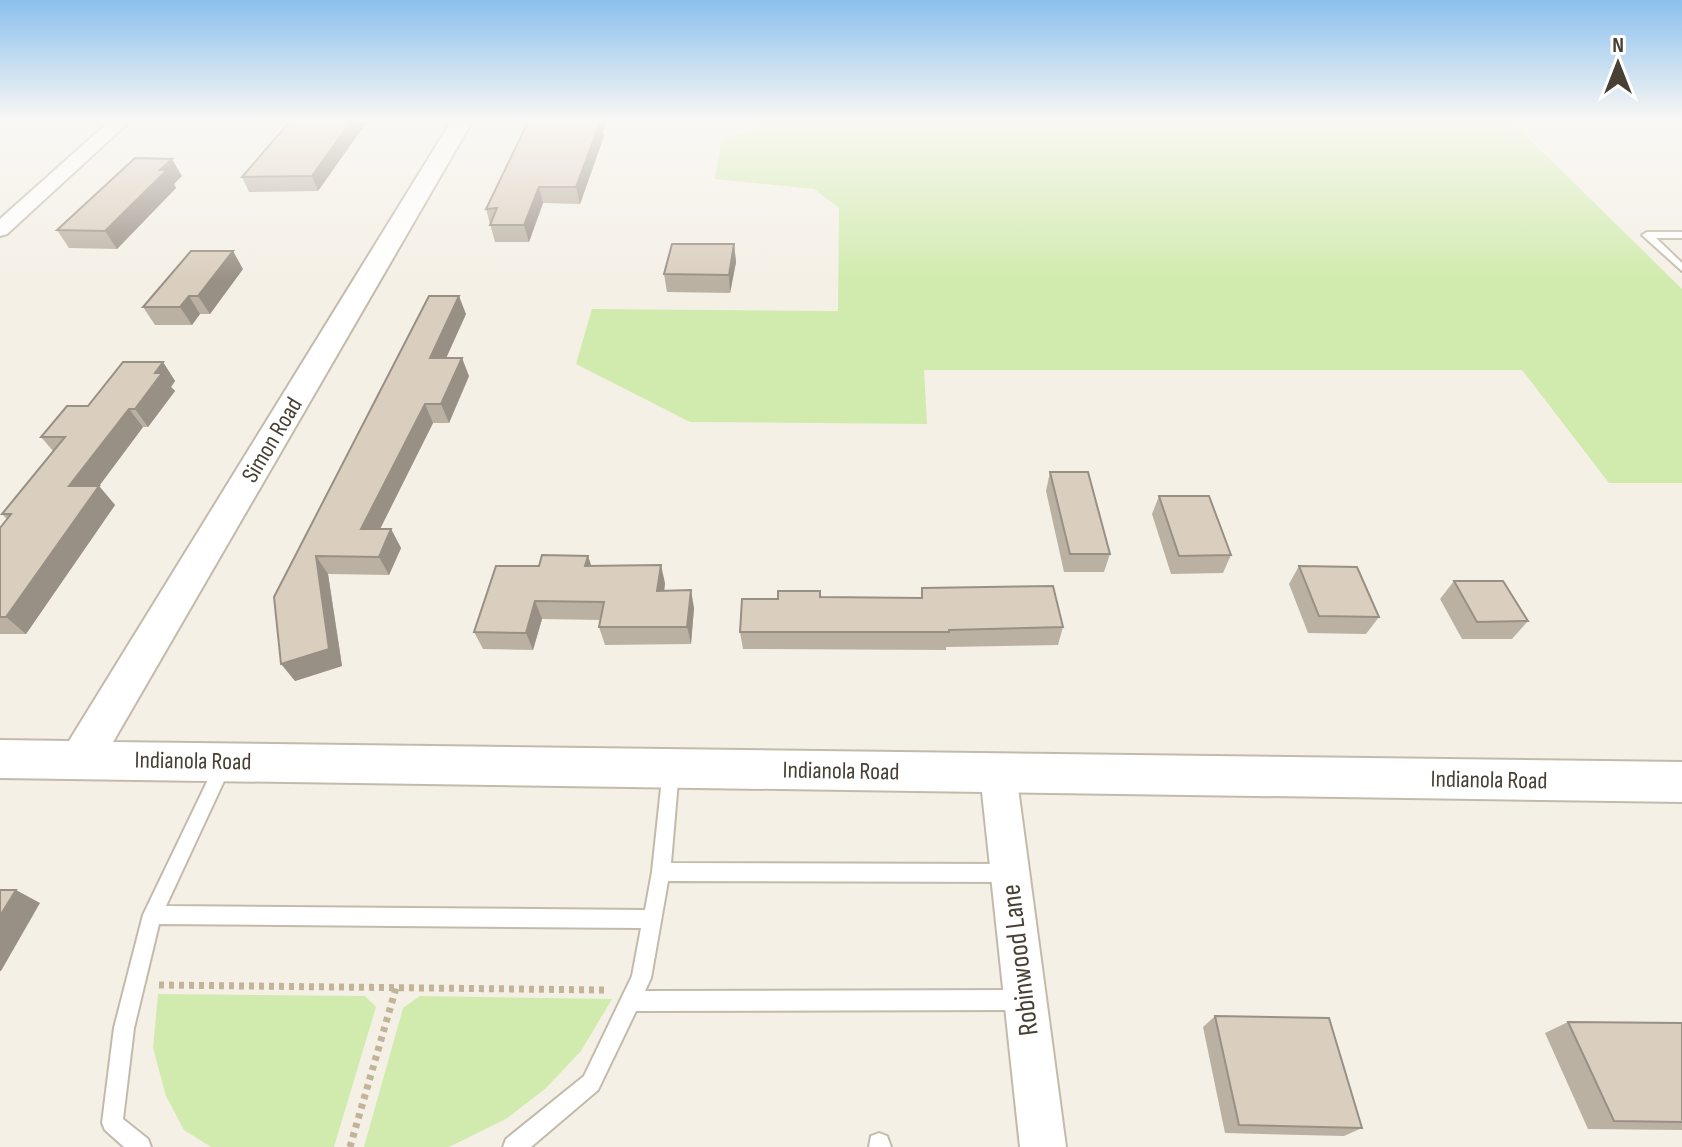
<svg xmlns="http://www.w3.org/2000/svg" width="1682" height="1147" viewBox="0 0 1682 1147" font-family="'Sofia Sans Condensed',sans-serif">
  <rect width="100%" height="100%" fill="#f4f0e6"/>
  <g fill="#d0ebad">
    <polygon points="775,120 1510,120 1682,289 1682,483 1609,483 1522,370 924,370 927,424 690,422 576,364 592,309 838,311 839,208 814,189 715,179 721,141"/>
    <polygon points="158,994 365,996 376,1007 334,1147 211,1147 184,1130 166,1096 153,1048"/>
    <polygon points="420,996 612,999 581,1051 546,1088 506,1119 449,1147 364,1147 403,1008"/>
  </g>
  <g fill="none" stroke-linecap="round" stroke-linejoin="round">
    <g stroke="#c3baab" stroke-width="4">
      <g id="service">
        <polygon points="1682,232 1682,238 1656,238 1682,263 1682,271 1642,235 1647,232"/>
        <polygon points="223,759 229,761 231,766 166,906 645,910 652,872 663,769 665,764 671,762 677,764 679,769 671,863 1008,864 1014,867 1017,873 1014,879 1008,882 668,881 651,978 645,991 1022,990 1029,993 1032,1000 1029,1007 1022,1010 636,1011 598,1090 531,1147 503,1147 506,1139 584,1076 632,976 641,928 159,924 134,1028 123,1119 148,1139 151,1147 124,1147 105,1130 102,1123 114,1028 143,915 217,761"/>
        <polygon points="879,1133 887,1136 891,1147 869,1147 871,1136"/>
      </g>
    </g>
    <g stroke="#c3baab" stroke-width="4">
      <g id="minor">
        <polygon points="111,120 131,120 7,234 0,236 0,219"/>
        <polygon points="998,757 1011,762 1016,773 1066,1147 1020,1147 980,773 985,762"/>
      </g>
    </g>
    <g stroke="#c3baab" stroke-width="4">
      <polygon id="tertiary" points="452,120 473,120 113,742 1682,762 1682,802 0,778 0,740 69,741"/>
    </g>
    <g stroke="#c3b399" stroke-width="7" stroke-dasharray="5 5" stroke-linecap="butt">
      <polyline points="159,985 605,990"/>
      <polyline points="350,1147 396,988"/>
    </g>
    <use href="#service" fill="#fff" fill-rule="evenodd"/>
    <use href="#minor" fill="#fff" fill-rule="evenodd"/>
    <use href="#tertiary" fill="#fff" fill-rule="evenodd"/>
  </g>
  <g fill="#bbb1a3">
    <polygon points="291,120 368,120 318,191 249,192 242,177"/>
    <polygon points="603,132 604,136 580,204 543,203 529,242 495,242 486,209"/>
    <polygon points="182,176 174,184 176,188 117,249 69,248 57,230"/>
    <polygon points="734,244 736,262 730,293 667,292 664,274"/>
    <polygon points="243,269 210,314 200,314 192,325 155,325 143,307"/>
    <polygon points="466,314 446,358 469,376 449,423 433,423 380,529 391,529 401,548 389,575 328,574 342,666 295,681 274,597"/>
    <polygon points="163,362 175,381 171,387 175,391 148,427 143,427 99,486 115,505 26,634 0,634 0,528 7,519 2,514 53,451 41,437 88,406"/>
    <polygon points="1050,472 1110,554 1104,572 1064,572 1046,491"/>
    <polygon points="1159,496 1231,555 1223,573 1171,574 1152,514"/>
    <polygon points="588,556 591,566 665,583 664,591 694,608 691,644 605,645 599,627 601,620 542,619 533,650 483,649 474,632 539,566"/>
    <polygon points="1299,566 1379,617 1366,634 1308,633 1289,584"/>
    <polygon points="1454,581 1528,621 1512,639 1462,639 1440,599"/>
    <polygon points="922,588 1063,627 1058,645 946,647 946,650 743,649 740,632 820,597 921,598"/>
    <polygon points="1215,1016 1362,1128 1344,1136 1225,1133 1203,1027"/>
    <polygon points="1568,1022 1682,1023 1682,1130 1588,1129 1545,1033"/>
  </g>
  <g fill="#999085">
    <polygon points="352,120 368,120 318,191 312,176"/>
    <polygon points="598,120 608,120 603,132 604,136 580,204 576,187"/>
    <polygon points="172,159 182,176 174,184 176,188 117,249 105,231"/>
    <polygon points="539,187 543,203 529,242 524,225"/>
    <polygon points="734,244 736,262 730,293 729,275"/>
    <polygon points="233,251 243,269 210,314 198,296"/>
    <polygon points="189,296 200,314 192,325 180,307"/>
    <polygon points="459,296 466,314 438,376 430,358"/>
    <polygon points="462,358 469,376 449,423 441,404"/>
    <polygon points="163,362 175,381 171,387 175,391 148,427 135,409 155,373"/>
    <polygon points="425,404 433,423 371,547 361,529"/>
    <polygon points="129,409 143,427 85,505 69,486"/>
    <polygon points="99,486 115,505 26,634 6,617"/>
    <polygon points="391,529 401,548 389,575 379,557"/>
    <polygon points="316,556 328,574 342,666 295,681 281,664"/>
    <polygon points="588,556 594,574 585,566"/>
    <polygon points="661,565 665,583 662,609 657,591"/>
    <polygon points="691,590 694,608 691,644 687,627"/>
    <polygon points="535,601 542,619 533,650 526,633"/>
    <polygon points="16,890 40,903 1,971 0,971 0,916"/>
  </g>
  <g fill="#dacebe" stroke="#999085" stroke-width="2">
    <polygon points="291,120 352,120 312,176 242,177"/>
    <polygon points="529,120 601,120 576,187 539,187 524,225 490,225 497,208 486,209"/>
    <polygon points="135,158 172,159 160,170 167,170 105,231 57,230"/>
    <polygon points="672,244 734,244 729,275 664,274"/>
    <polygon points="191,251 233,251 198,296 189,296 180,307 143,307"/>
    <polygon points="429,296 459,296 430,358 462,358 441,404 425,404 361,529 391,529 379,557 316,556 329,649 281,664 274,597"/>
    <polygon points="123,362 163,362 155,373 162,373 135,409 129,409 69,486 99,486 6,617 0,617 0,528 11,514 2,514 65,437 41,437 67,406 88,406"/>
    <polygon points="1050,472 1088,472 1110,554 1070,554"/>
    <polygon points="1159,496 1209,496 1231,555 1179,556"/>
    <polygon points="542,555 588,556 585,566 661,565 657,591 691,590 687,627 599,627 604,602 535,601 526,633 474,632 496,566 539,566"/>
    <polygon points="1299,566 1357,567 1379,617 1319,616"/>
    <polygon points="1454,581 1503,581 1528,621 1477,622"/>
    <polygon points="1053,586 1063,627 949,630 949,632 740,632 742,599 778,599 778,591 820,591 820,597 922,598 922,588"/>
    <polygon points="0,890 16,890 0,916"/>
    <polygon points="1215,1016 1329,1018 1362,1128 1239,1125"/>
    <polygon points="1568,1022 1682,1023 1682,1122 1614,1121"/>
  </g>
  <linearGradient id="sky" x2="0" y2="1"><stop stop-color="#8bc0ed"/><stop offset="0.43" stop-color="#faf8f4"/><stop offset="1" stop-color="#faf8f4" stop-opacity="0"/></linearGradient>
  <rect width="1682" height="281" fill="url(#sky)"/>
  <g text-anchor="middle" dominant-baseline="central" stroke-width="7" stroke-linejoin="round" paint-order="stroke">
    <g font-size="24" fill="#484035" stroke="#fff">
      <text transform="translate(272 440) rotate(-59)">Simon Road</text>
      <text transform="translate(193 761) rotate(1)">Indianola Road</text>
      <text transform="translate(841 771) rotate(1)">Indianola Road</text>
      <text transform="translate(1489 780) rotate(1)">Indianola Road</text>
    </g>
    <g font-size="28" fill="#484035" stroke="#fff">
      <text transform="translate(1020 960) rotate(-97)">Robinwood Lane</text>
    </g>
  </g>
  <g transform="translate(1618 64)" stroke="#ffffff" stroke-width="6" paint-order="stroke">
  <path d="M0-6L14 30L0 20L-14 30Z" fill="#484035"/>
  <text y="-12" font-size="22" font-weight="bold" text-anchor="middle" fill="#484035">N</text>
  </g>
</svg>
